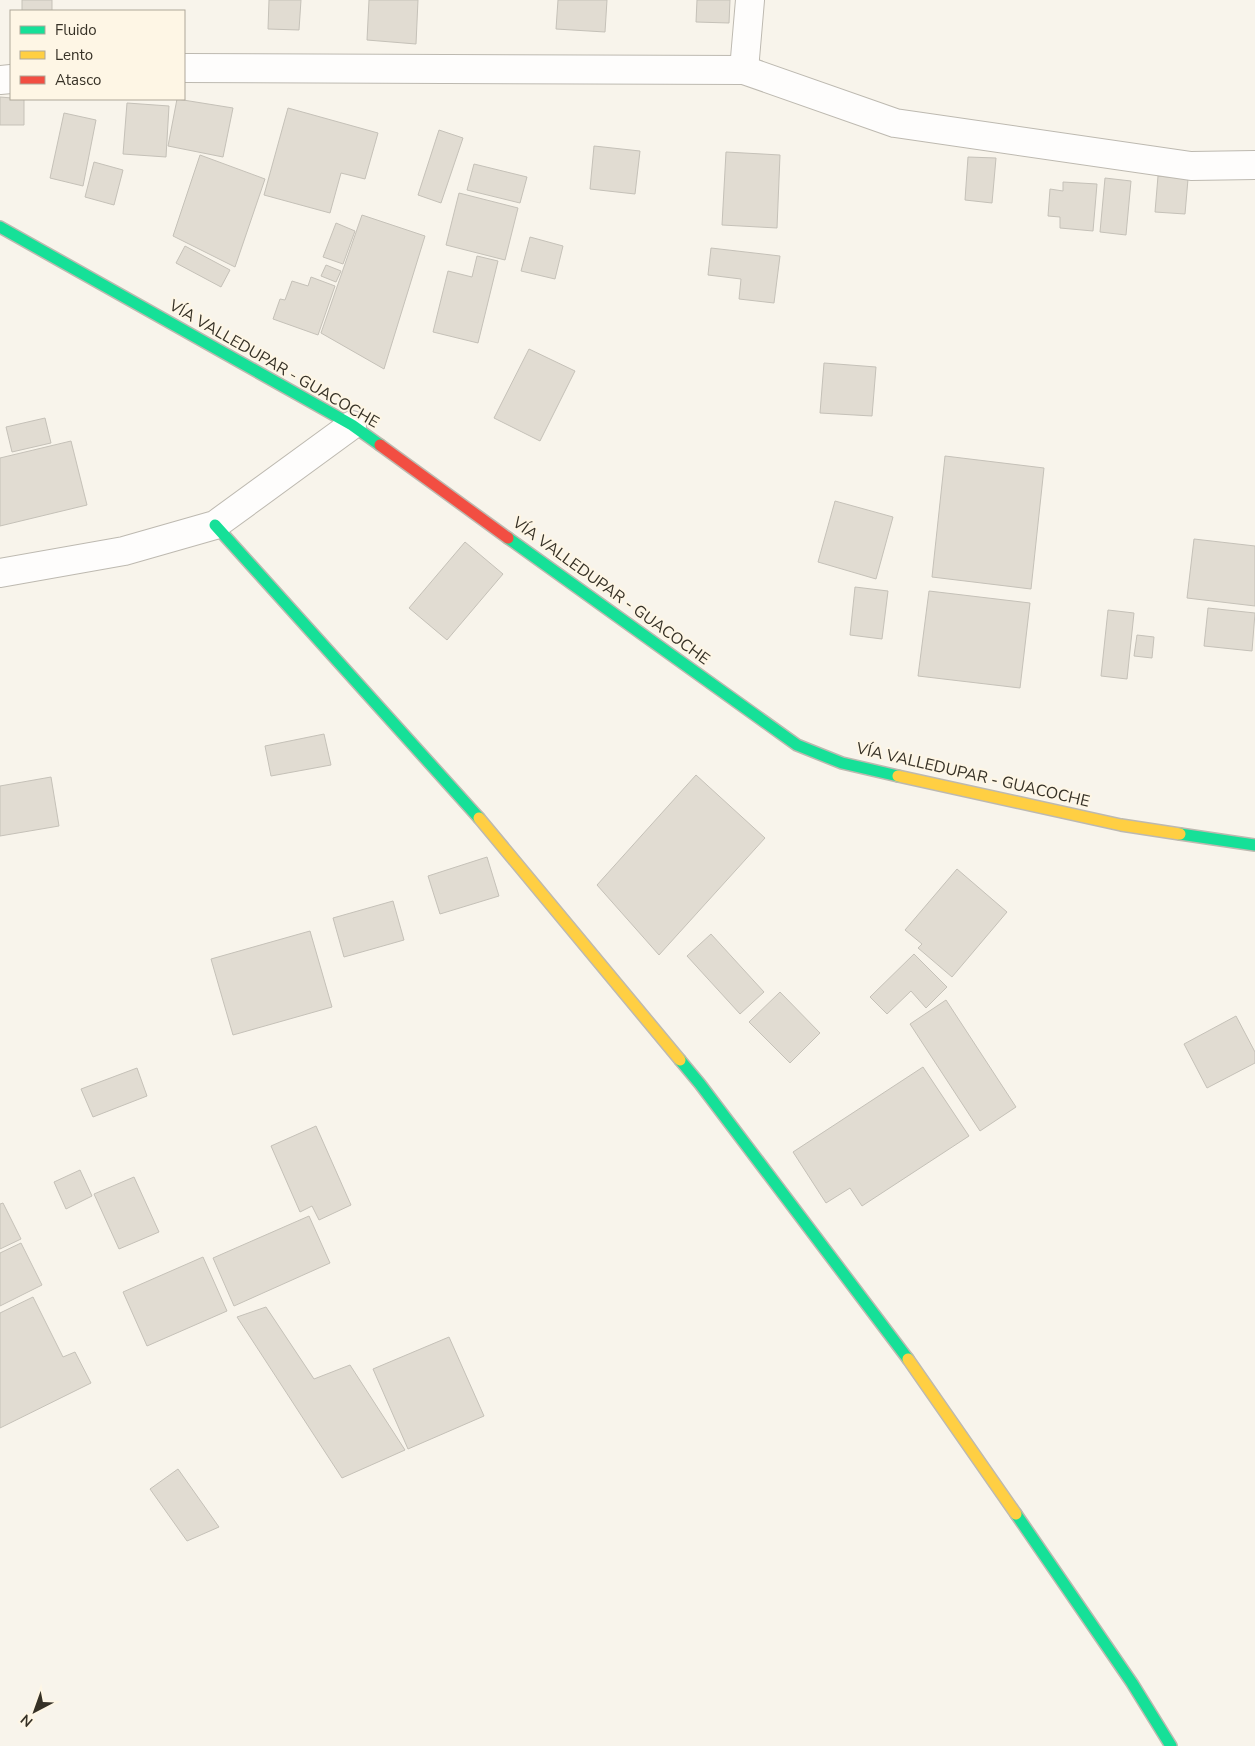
<svg xmlns="http://www.w3.org/2000/svg" width="1255" height="1746" viewBox="0 0 1255 1746" font-family="'Nunito Sans',sans-serif">
  <rect width="100%" height="100%" fill="#f8f4eb"/>
  <g fill="#e1dcd2" stroke="#c5c1b8">
    <rect x="22" y="0" width="30" height="11"/>
    <polygon points="269,0 301,0 299,30 268,29"/>
    <polygon points="369,0 418,0 416,44 367,40"/>
    <polygon points="558,0 607,0 605,32 556,29"/>
    <polygon points="697,0 730,0 729,23 696,22"/>
    <polygon points="0,97 24,99 24,125 0,125"/>
    <polygon points="177,99 233,108 223,157 168,146"/>
    <polygon points="127,103 169,106 166,157 123,154"/>
    <polygon points="288,108 378,133 365,179 341,173 330,213 264,195"/>
    <polygon points="64,113 96,120 83,186 50,178"/>
    <polygon points="439,130 463,138 441,203 418,195"/>
    <polygon points="594,146 640,151 635,194 590,189"/>
    <polygon points="726,152 780,155 777,228 722,225"/>
    <polygon points="200,155 265,179 235,267 173,236"/>
    <polygon points="968,157 996,158 992,203 965,200"/>
    <polygon points="94,162 123,170 114,205 85,197"/>
    <polygon points="474,164 527,177 520,203 467,190"/>
    <polygon points="1158,176 1188,179 1185,214 1155,212"/>
    <polygon points="1105,178 1131,181 1126,235 1100,232"/>
    <polygon points="1063,182 1097,184 1093,231 1060,228 1060,217 1048,216 1050,189 1063,191"/>
    <polygon points="459,193 518,208 505,260 446,245"/>
    <polygon points="362,215 425,236 384,369 321,333"/>
    <polygon points="336,223 355,231 343,264 323,257"/>
    <polygon points="530,237 563,246 555,279 521,271"/>
    <polygon points="185,246 230,270 221,287 176,263"/>
    <polygon points="711,248 780,256 774,303 739,299 741,279 708,275"/>
    <polygon points="477,256 498,261 478,343 433,332 448,271 472,277"/>
    <polygon points="326,265 341,271 336,282 321,276"/>
    <polygon points="311,277 335,286 318,335 273,319 280,299 285,300 292,281 308,286"/>
    <polygon points="529,349 575,371 540,441 494,418"/>
    <polygon points="824,363 876,367 872,416 820,413"/>
    <polygon points="45,418 51,443 12,452 6,427"/>
    <polygon points="71,441 87,505 0,526 0,458"/>
    <polygon points="945,456 1044,468 1031,589 932,577"/>
    <polygon points="835,501 893,517 876,579 818,562"/>
    <polygon points="1194,539 1255,546 1255,606 1187,598"/>
    <polygon points="465,542 503,574 447,640 409,608"/>
    <polygon points="855,587 888,591 882,639 850,635"/>
    <polygon points="929,591 1030,603 1020,688 918,676"/>
    <polygon points="1208,608 1255,613 1252,651 1204,646"/>
    <polygon points="1108,610 1134,613 1127,679 1101,676"/>
    <polygon points="1137,635 1154,637 1152,658 1134,656"/>
    <polygon points="324,734 331,765 271,776 265,746"/>
    <polygon points="696,775 765,838 659,955 597,885"/>
    <polygon points="51,777 59,826 0,836 0,786"/>
    <polygon points="487,857 499,896 440,914 428,876"/>
    <polygon points="957,869 1007,912 952,977 918,948 922,944 905,930"/>
    <polygon points="393,901 404,940 344,957 333,918"/>
    <polygon points="310,931 332,1007 233,1035 211,959"/>
    <polygon points="711,934 764,992 740,1014 687,956"/>
    <polygon points="914,954 947,987 926,1008 911,991 887,1014 870,997"/>
    <polygon points="780,992 820,1033 790,1063 749,1022"/>
    <polygon points="946,1000 1016,1107 980,1131 910,1024"/>
    <polygon points="1236,1016 1255,1052 1255,1063 1207,1088 1184,1044"/>
    <polygon points="923,1067 969,1136 862,1206 850,1188 826,1203 793,1152"/>
    <polygon points="137,1068 147,1096 93,1117 81,1089"/>
    <polygon points="316,1126 351,1205 319,1220 312,1206 300,1212 271,1146"/>
    <polygon points="80,1170 92,1196 66,1209 54,1182"/>
    <polygon points="134,1177 159,1232 119,1249 94,1194"/>
    <polygon points="3,1203 21,1239 0,1249 0,1204"/>
    <polygon points="309,1216 330,1263 234,1306 213,1258"/>
    <polygon points="21,1243 42,1285 0,1306 0,1253"/>
    <polygon points="203,1257 227,1311 147,1346 123,1292"/>
    <polygon points="33,1297 63,1357 75,1352 91,1383 0,1428 0,1313"/>
    <polygon points="266,1307 314,1379 350,1365 405,1450 342,1478 237,1317"/>
    <polygon points="449,1337 484,1416 408,1449 373,1369"/>
    <polygon points="178,1469 219,1527 187,1541 150,1489"/>
  </g>
  <g fill="none" stroke-linecap="round" stroke-linejoin="round">
    <g stroke="#bdb9b0" stroke-width="30">
      <g id="street">
        <polyline points="184,68 744,70 895,123 1191,166 1255,165"/>
        <polyline points="744,70 750,0"/>
        <polyline points="0,80 11,79"/>
        <polyline points="0,573 124,551 215,525 352,425"/>
      </g>
    </g>
    <g stroke="#bdb9b0" stroke-width="14">
      <g id="fast">
        <polyline points="0,227 352,425 380,445"/>
        <polyline points="215,525 479,818"/>
        <polyline points="508,538 797,745 842,763 898,776"/>
        <polyline points="1180,834 1255,845"/>
        <polyline points="680,1060 700,1084 908,1359"/>
        <polyline points="1016,1514 1132,1683 1171,1746"/>
      </g>
    </g>
    <g stroke="#bdb9b0" stroke-width="14">
      <g id="slow">
        <polyline points="898,776 1121,825 1180,834"/>
        <polyline points="479,818 680,1060"/>
        <polyline points="908,1359 1016,1514"/>
      </g>
    </g>
    <g stroke="#bdb9b0" stroke-width="14">
      <polyline id="jam" points="380,445 508,538"/>
    </g>
    <use href="#street" stroke="#fefdfc" stroke-width="28"/>
    <use href="#fast" stroke="#16e098" stroke-width="11"/>
    <use href="#slow" stroke="#ffcf43" stroke-width="11"/>
    <use href="#jam" stroke="#f24e42" stroke-width="11"/>
  </g>
  <g text-anchor="middle" dominant-baseline="central" stroke-width="4" stroke-linejoin="round" paint-order="stroke">
    <g font-size="16" fill="#363126" stroke="#fef6e5">
      <text transform="translate(274 364) rotate(30)">VÍA VALLEDUPAR - GUACOCHE</text>
      <text transform="translate(611 591) rotate(36)">VÍA VALLEDUPAR - GUACOCHE</text>
      <text transform="translate(973 775) rotate(13)">VÍA VALLEDUPAR - GUACOCHE</text>
    </g>
  </g>
  <rect x="10" y="10" width="175" height="90" fill="#fef6e5" stroke="#aea799"/>
  <rect x="20" y="26" width="25" height="8" fill="#16e098" stroke="#aea799"/>
  <text x="55" y="35" font-size="15" fill="#363126">Fluido</text>
  <rect x="20" y="51" width="25" height="8" fill="#ffcf43" stroke="#aea799"/>
  <text x="55" y="60" font-size="15" fill="#363126">Lento</text>
  <rect x="20" y="76" width="25" height="8" fill="#f24e42" stroke="#aea799"/>
  <text x="55" y="85" font-size="15" fill="#363126">Atasco</text>
  <g transform="translate(35 1711) rotate(221)" stroke="#fef6e5" stroke-width="4" paint-order="stroke">
  <path d="M0-4L9 19L0 12L-9 19Z" fill="#363126"/>
  <text y="-8" font-size="14" font-weight="bold" text-anchor="middle" fill="#363126">N</text>
  </g>
</svg>
